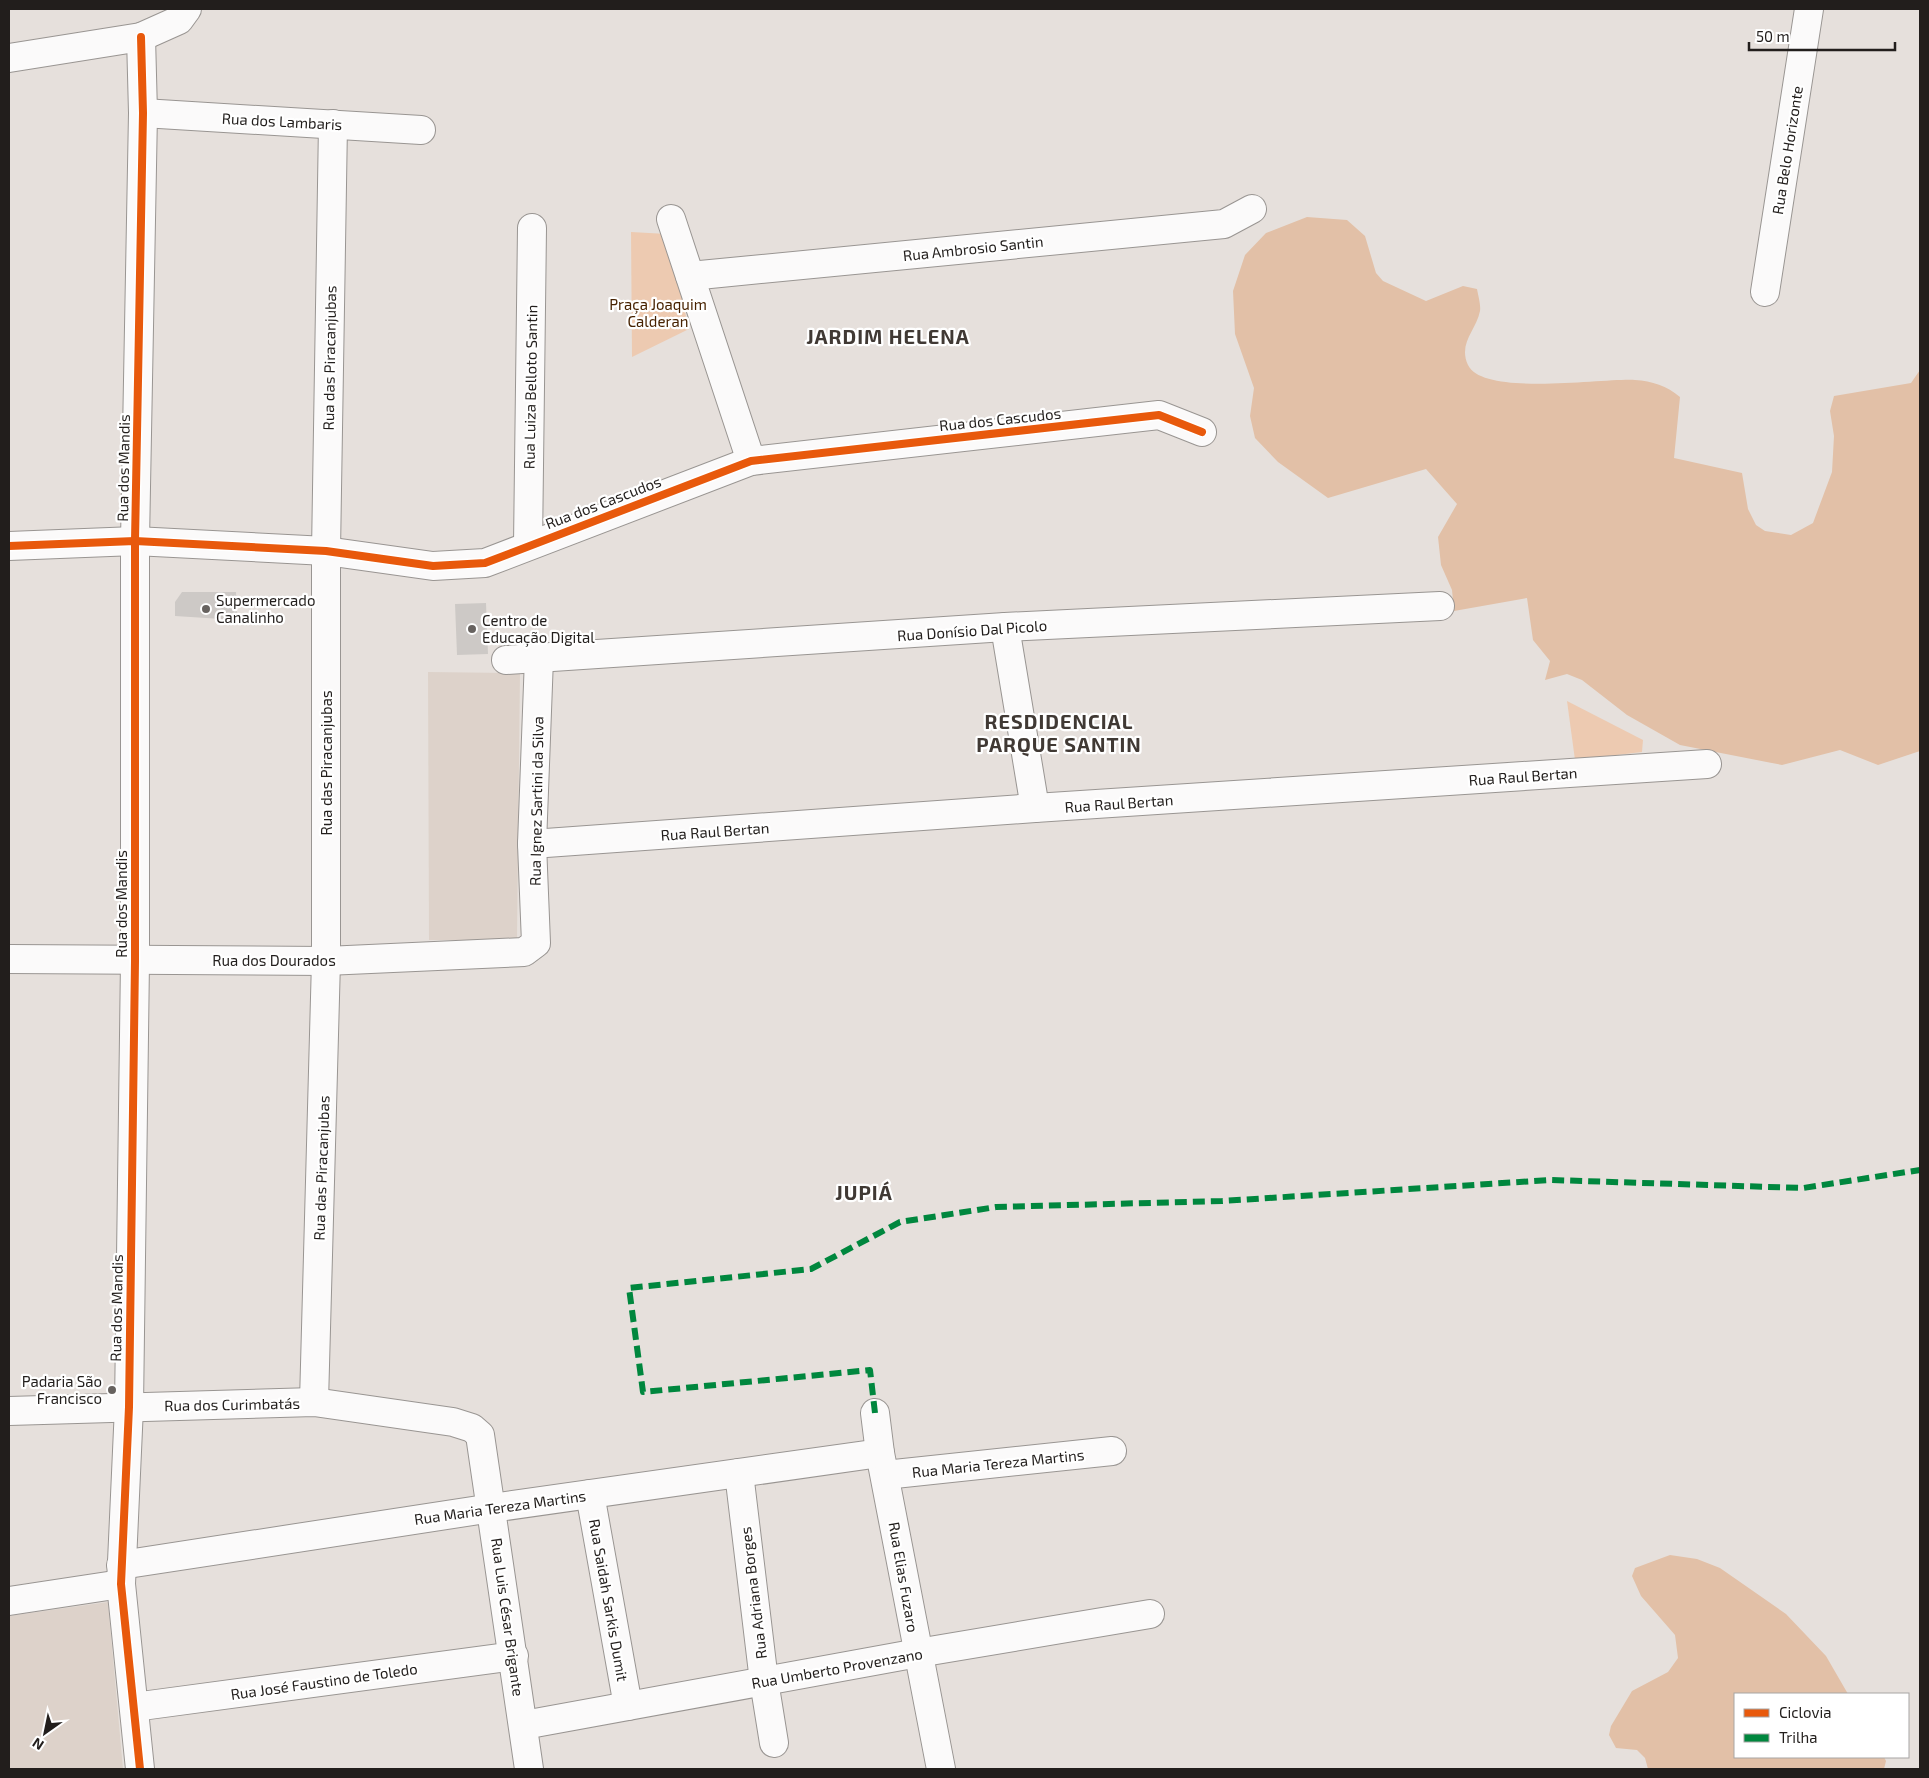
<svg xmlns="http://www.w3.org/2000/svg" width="1929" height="1778" viewBox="0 0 1929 1778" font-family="'Exo 2',sans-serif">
  <rect width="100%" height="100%" fill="#e6e0dc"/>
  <g fill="#ddd2ca">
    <polygon points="428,672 520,673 517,940 429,940"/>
    <polygon points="108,1602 123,1769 9,1769 9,1616"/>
  </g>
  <g fill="#edcab1">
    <polygon points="631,232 667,234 689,329 632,357"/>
    <polygon points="1567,701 1643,740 1642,752 1575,760"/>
  </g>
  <g fill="#e2c0a7">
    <path d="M1307,217L1347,220L1365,236L1376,273L1383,281L1426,301L1463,286L1477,289C1478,295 1481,305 1480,311C1476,331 1458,343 1468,365C1483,397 1604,378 1635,380C1652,381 1667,386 1680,397L1674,458L1742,473L1748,509L1756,525L1765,531L1791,535L1813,523L1832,472L1834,436L1830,411L1834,396L1911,383L1920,370V751L1878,765L1840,750L1782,765L1680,745L1627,715L1582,680L1567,674L1545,680L1550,661L1533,640L1527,598L1454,611L1452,590L1441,565L1438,537L1457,504L1426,469L1328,498L1278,462L1255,438L1250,416L1254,388L1235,334L1233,291L1245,255L1266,233Z"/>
    <polygon points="1670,1555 1697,1559 1720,1568 1786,1614 1826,1656 1848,1694 1735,1694 1735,1757 1884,1757 1886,1761 1884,1769 1648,1769 1645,1758 1637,1750 1616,1748 1609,1735 1611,1726 1632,1691 1668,1672 1678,1658 1675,1635 1641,1596 1632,1576 1635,1568"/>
  </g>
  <g fill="#cdc9c6">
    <polygon points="182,592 236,592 237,620 175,616 175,602"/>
    <polygon points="486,603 488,654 457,655 455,604"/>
  </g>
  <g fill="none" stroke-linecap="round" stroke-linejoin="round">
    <g stroke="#999592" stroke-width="30">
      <g id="minor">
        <polyline points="9,58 141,37 179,20 187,9"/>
        <polyline points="143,113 421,130"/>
        <polyline points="671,219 751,461"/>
        <polyline points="690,276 1224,224 1252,209"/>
        <polyline points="1765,292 1809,9"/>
        <polyline points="528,545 532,228"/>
        <polyline points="9,546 135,541 326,551 433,566 485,563 751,461 1159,415 1202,432"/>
        <polyline points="1005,627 1035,808"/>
        <polyline points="506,660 1005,627 1440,606"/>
        <polyline points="532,844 1035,808 1707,764"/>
        <polyline points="9,959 326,961 524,952 536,943 532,844 539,658"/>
        <polyline points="314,1402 326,961 326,551 333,124"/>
        <polyline points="9,1411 314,1402 453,1422 472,1428 480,1435 529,1769"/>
        <polyline points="875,1413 880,1453 941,1769"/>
        <polyline points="739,1473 764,1681 774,1743"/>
        <polyline points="885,1475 1112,1451"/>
        <polyline points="590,1494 628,1706"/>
        <polyline points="121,1565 492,1508 880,1453"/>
        <polyline points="9,1601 121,1584"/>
        <polyline points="134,1707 514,1656"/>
        <polyline points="524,1725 918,1653 1150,1614"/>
        <polyline points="140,1769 121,1584 129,1407 135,961 135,541 143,113 141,37"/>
      </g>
    </g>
    <use href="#minor" stroke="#fbfafa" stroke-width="28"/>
    <polyline stroke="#00873e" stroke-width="6" stroke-dasharray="12 6" stroke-linecap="butt" points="875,1413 870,1370 643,1392 629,1288 811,1269 900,1222 996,1207 1222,1201 1551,1180 1803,1188 1920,1170"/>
    <g stroke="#fff" stroke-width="11">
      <g id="cycleway">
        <polyline points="9,546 135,541 326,551 433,566 485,563 751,461 1159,415 1202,432"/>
        <polyline points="140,1769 121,1584 129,1407 135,961 135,541 143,113 141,37"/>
      </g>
    </g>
    <use href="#cycleway" stroke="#e8590c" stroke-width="8"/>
  </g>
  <g fill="#67625f" stroke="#fff" stroke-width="2">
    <circle cx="206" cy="609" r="5"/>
    <circle cx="472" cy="629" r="5"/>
    <circle cx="112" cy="1390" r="5"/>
  </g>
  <g text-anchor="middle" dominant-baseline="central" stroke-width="4.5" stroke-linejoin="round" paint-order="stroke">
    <g font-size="15" fill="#221e1c" stroke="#fff">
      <text transform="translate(282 121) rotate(3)">Rua dos Lambaris</text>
      <text transform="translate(1787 150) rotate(-81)">Rua Belo Horizonte</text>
      <text transform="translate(973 248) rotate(-6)">Rua Ambrosio Santin</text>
      <text transform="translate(329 358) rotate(-89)">Rua das Piracanjubas</text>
      <text transform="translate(530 387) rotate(-89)">Rua Luiza Belloto Santin</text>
      <text transform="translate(1000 419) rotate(-6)">Rua dos Cascudos</text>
      <text transform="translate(123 468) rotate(-89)">Rua dos Mandis</text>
      <text transform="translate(603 502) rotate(-21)">Rua dos Cascudos</text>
      <text transform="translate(972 630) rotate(-4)">Rua Donísio Dal Picolo</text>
      <text transform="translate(326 763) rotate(-90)">Rua das Piracanjubas</text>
      <text transform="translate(1523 776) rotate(-4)">Rua Raul Bertan</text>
      <text transform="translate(536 801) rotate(-89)">Rua Ignez Sartini da Silva</text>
      <text transform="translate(1119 803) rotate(-4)">Rua Raul Bertan</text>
      <text transform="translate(715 831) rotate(-4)">Rua Raul Bertan</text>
      <text transform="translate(121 904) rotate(-90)">Rua dos Mandis</text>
      <text x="274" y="960">Rua dos Dourados</text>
      <text transform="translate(321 1168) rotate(-88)">Rua das Piracanjubas</text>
      <text transform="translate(116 1308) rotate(-89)">Rua dos Mandis</text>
      <text transform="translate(232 1404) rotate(-1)">Rua dos Curimbatás</text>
      <text transform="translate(998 1463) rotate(-6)">Rua Maria Tereza Martins</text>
      <text transform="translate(500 1507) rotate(-8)">Rua Maria Tereza Martins</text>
      <text transform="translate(904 1577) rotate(80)">Rua Elias Fuzaro</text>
      <text transform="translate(753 1593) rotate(-97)">Rua Adriana Borges</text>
      <text transform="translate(609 1600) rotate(80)">Rua Saidah Sarkis Dumit</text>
      <text transform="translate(508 1617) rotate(82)">Rua Luis César Brigante</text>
      <text transform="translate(837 1668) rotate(-10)">Rua Umberto Provenzano</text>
      <text transform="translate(324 1681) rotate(-8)">Rua José Faustino de Toledo</text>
    </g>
    <g font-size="15" fill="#472201" stroke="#fff">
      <text x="658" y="304">Praça Joaquim<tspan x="658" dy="17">Calderan</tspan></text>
    </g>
    <g font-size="15" fill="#221e1c" stroke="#fff" text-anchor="start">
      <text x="216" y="600">Supermercado<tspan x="216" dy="17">Canalinho</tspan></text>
      <text x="482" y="620">Centro de<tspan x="482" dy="17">Educação Digital</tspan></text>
      <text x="102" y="1381" text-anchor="end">Padaria São<tspan x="102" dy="17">Francisco</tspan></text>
    </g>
    <g font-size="20" font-weight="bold" letter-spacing="1" fill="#403934" stroke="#fff">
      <text x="888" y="336">JARDIM HELENA</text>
      <text x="1059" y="721">RESDIDENCIAL<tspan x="1059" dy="23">PARQUE SANTIN</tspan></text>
      <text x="864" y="1192">JUPIÁ</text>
    </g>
  </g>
  <rect width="1929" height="1778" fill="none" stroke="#221e1c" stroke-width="20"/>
  <rect x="1734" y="1693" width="175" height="65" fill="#ffffff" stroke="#a7a5a4"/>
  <rect x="1744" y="1709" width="25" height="8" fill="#e8590c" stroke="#a7a5a4"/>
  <text x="1779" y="1718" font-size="15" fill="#221e1c">Ciclovia</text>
  <rect x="1744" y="1734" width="25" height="8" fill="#00873e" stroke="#a7a5a4"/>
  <text x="1779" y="1743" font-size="15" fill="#221e1c">Trilha</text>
  <g transform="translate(45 1733) rotate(213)" stroke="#ffffff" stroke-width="4" paint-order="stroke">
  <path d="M0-4L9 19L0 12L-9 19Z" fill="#221e1c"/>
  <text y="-8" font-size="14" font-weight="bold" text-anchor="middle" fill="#221e1c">N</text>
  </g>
  <path d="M1749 42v8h146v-8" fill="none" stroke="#221e1c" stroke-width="2.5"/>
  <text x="1756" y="42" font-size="15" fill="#221e1c" stroke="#ffffff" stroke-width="4" paint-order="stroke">50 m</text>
</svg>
